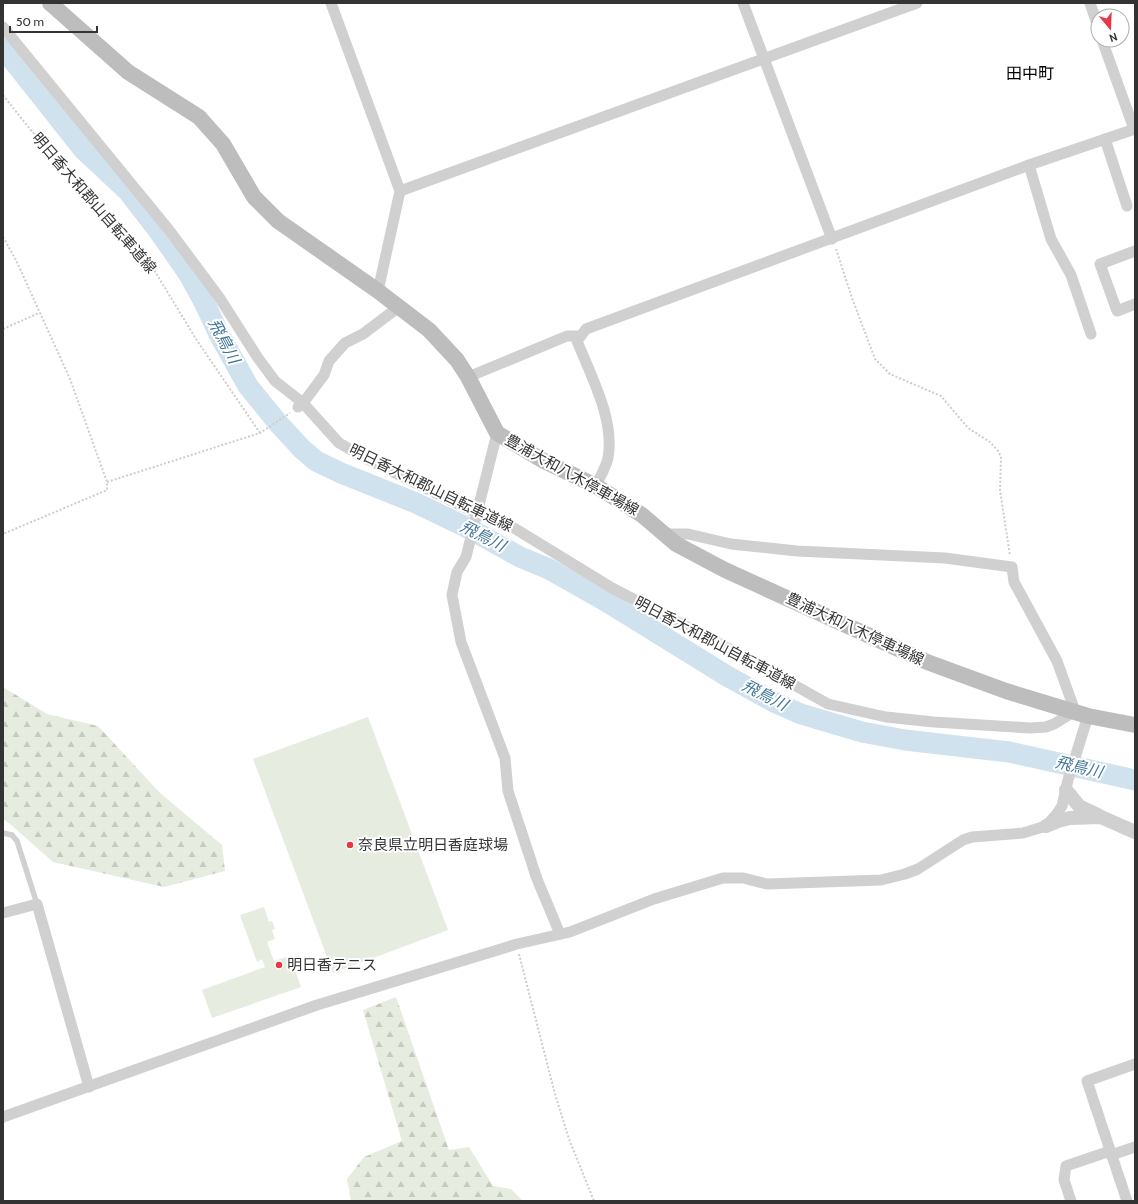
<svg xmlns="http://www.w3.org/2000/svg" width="1138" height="1204" viewBox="0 0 1138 1204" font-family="Cabin,'Noto Sans JP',sans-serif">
  <defs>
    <pattern id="forest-firs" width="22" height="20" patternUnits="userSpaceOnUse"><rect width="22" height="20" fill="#e6ecdf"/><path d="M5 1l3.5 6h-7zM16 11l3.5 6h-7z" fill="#c6cbc0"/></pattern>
  </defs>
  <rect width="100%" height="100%" fill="#fff"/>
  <g fill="#e6ecdf">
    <polygon points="368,717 448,930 333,973 253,759"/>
    <polygon points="264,907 269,922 272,921 275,929 272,930 275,939 267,942 274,961 290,956 301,987 212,1018 202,990 265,967 262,959 257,962 240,915"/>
  </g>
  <g fill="url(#forest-firs)">
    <polygon points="3,687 47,714 98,726 160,793 222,845 225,871 164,887 53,862 10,824 3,819"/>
    <polygon points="396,997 449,1150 469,1147 493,1186 511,1189 523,1201 351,1201 347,1179 364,1157 402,1141 363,1010"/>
  </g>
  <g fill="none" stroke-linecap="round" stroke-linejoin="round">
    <polyline stroke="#cfe2ee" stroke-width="21" points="3,48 83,149 128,191 158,230 188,273 204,302 220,336 248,386 278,423 302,449 316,461 341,473 416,503 468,528 520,557 549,569 604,600 727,676 776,703 801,714 862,732 905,740 1009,752 1135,780"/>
    <g stroke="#cdcdcd" stroke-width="2" stroke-dasharray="2 2" stroke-linecap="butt">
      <polyline points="3,95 29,128 148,260 196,339 260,433"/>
      <polyline points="3,237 16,260 70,379 107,482 107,490 3,534"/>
      <polyline points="836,249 852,298 875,359 890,374 941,396 968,428 990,442 998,451 1001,457 1000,490 1010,556"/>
      <polyline points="3,329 39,313"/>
      <polyline points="107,482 260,433 290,413"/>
      <polyline points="519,954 555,1094 569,1139 594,1201"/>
    </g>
    <polyline stroke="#d0d0d0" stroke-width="5.5" points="3,833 12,835 17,841 37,904"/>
    <g stroke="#d0d0d0" stroke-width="11">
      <polyline points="331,3 400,191 378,291"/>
      <polyline points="743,3 832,239"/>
      <polyline points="1090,3 1098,27"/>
      <polyline points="3,27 169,230 219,297 258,358 275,381 303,403 339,443 369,460 476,513 514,528 612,588 737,653 828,704 886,717 934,722 1030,728 1046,727 1054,724 1075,711 1057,661 1014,582 1012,567 945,558 797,551 731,544 688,534 664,534"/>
      <polyline points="1102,40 1134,129"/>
      <polyline points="1105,139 1127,206"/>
      <polyline points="1029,165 1051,239 1071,275 1091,334"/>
      <polyline points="400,191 917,3"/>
      <polyline points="1135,251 1100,264 1117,311 1135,304"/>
      <polyline points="468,377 567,336 580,336"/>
      <polyline points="298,407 303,403 324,375 329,361 345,343 363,334 400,306"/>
      <polyline points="497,433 466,557 457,572 452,595 461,642 505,758 508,791 537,879 560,934"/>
      <path d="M596,486C599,479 607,465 608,458C615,420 591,376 577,341L586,329L1029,165L1135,129"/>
      <polyline points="3,913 37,904 89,1087"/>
      <polyline points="3,1117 317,1005 517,944 570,932 654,899 723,878 743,878 767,884 881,880 905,874 918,869 963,840 972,837 1023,833 1046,826 1056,815 1062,806 1068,780 1088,716"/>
      <polyline points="1111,1155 1135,1147"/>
      <polyline points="1071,1201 1064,1180 1066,1166 1110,1151"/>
      <polyline points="1127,1201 1087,1081 1135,1064"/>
    </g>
    <g stroke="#d0d0d0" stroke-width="14">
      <polyline points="1066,790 1079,806 1098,815"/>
      <polyline points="1046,826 1058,821 1070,818 1101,817 1135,832"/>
    </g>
    <polyline stroke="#bdbdbd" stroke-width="16" points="50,3 128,72 199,117 223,144 254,197 278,221 378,291 429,330 457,360 468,377 497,433 542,460 596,486 642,515 676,544 725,570 927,662 1006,691 1088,716 1135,725"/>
  </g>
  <g fill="#e63946" stroke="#fff" stroke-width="1.5">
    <circle cx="350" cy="845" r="4"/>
    <circle cx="279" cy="965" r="4"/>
  </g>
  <g text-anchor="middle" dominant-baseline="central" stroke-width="4" stroke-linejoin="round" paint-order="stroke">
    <g font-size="15" fill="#333" stroke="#fff">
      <text transform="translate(94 203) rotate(49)">明日香大和郡山自転車道線</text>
      <text transform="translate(572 475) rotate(29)">豊浦大和八木停車場線</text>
      <text transform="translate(431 488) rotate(26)">明日香大和郡山自転車道線</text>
      <text transform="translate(855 629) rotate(25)">豊浦大和八木停車場線</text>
      <text transform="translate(715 643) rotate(28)">明日香大和郡山自転車道線</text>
    </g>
    <g font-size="15" fill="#333" stroke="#fff" text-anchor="start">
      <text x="358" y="845">奈良県立明日香庭球場</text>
      <text x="287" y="965">明日香テニス</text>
    </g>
    <g font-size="16" fill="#000" stroke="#fff">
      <text x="1030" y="73">田中町</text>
    </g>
    <g font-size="16" font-style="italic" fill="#3f7597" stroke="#fff">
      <text transform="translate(224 341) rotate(62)">飛鳥川</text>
      <text transform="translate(483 536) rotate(27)">飛鳥川</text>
      <text transform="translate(765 695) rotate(27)">飛鳥川</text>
      <text transform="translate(1079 767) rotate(13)">飛鳥川</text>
    </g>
  </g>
  <rect width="1138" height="1204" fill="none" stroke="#333333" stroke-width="8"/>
  <g transform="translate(1110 28) rotate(161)"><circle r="19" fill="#ffffff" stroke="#adadad"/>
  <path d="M0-3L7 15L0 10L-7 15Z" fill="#e63946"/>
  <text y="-6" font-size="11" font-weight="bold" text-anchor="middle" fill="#333333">N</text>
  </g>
  <path d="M10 26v6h87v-6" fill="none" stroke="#333333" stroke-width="2"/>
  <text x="16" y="26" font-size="12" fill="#333333" stroke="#ffffff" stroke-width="3" paint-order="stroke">50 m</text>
</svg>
